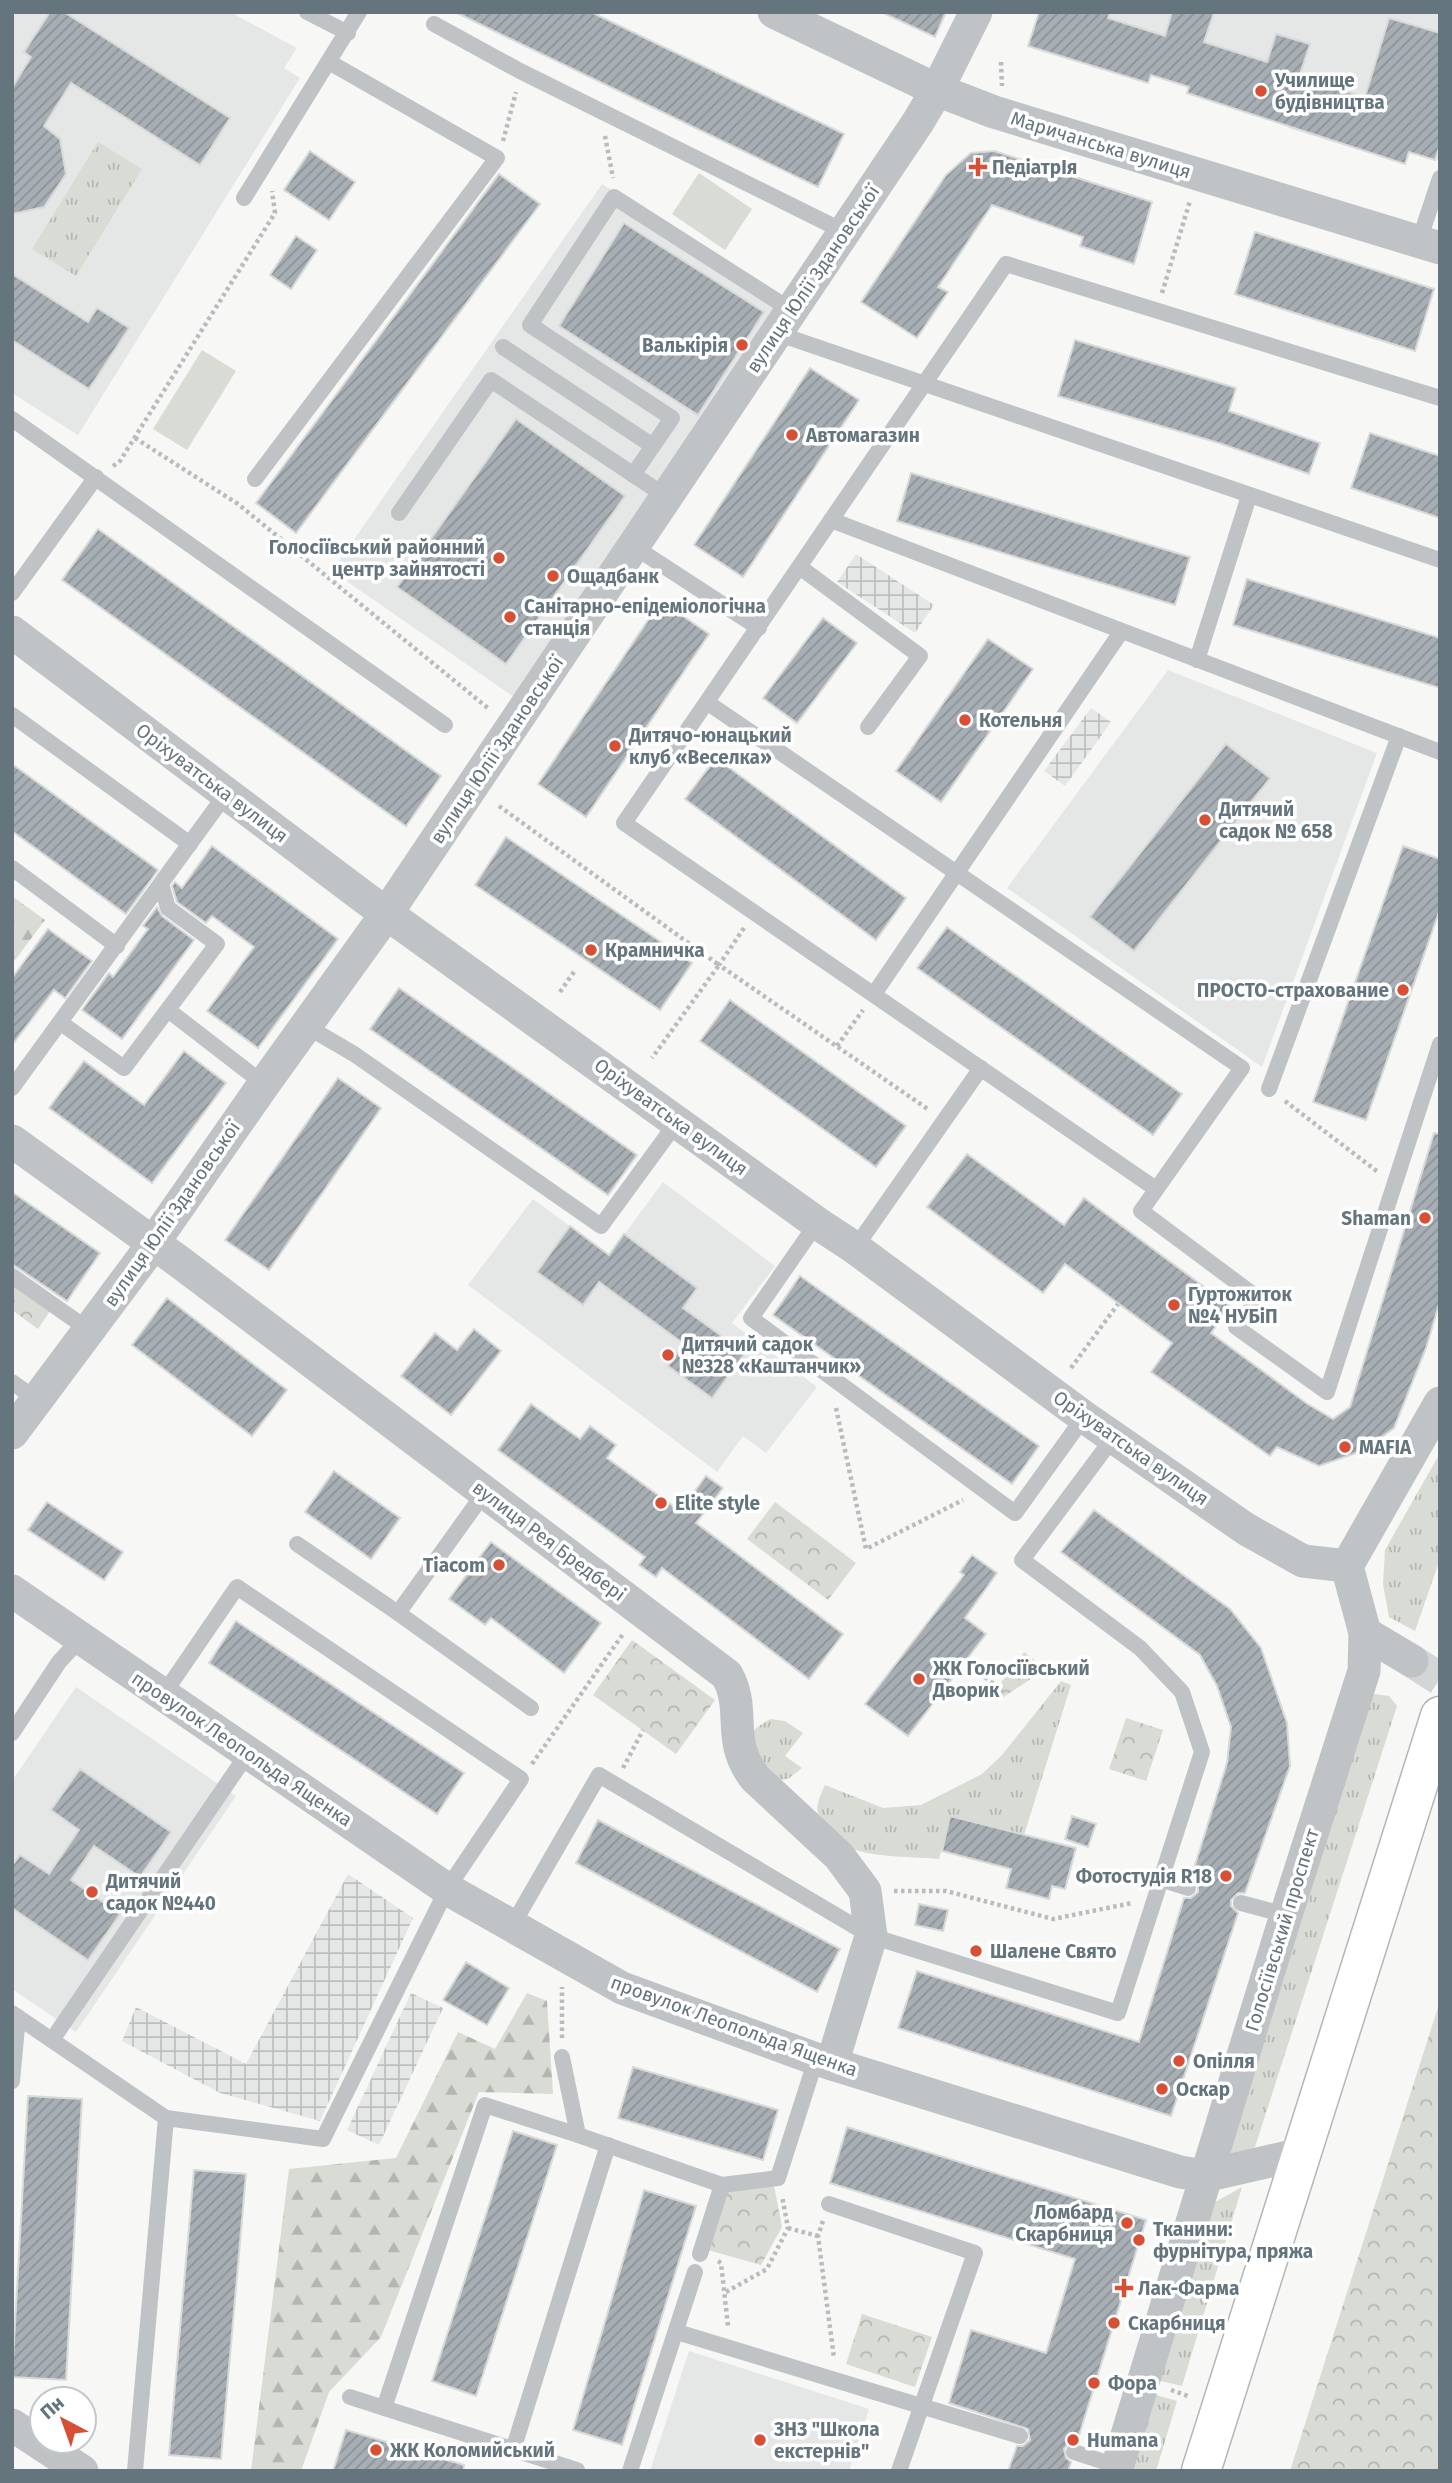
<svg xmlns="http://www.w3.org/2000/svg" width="1452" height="2483" viewBox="0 0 1452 2483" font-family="'Fira Sans',sans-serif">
  <defs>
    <pattern id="industrial-grid" width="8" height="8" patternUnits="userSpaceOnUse" patternTransform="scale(1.75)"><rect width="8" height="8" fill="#e5e7e6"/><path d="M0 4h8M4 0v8" fill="none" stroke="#bdc0c0"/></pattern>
    <pattern id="grass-tufts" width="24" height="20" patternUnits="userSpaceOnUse" patternTransform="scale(1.75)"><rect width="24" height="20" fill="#d8dcd4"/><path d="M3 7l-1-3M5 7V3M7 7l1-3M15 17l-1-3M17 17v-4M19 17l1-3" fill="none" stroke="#b3b7b1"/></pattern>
    <pattern id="forest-firs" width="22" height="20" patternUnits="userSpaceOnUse" patternTransform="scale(1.75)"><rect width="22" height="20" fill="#d8dcd4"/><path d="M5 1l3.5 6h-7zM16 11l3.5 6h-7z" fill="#b3b7b1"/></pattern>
    <pattern id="park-crowns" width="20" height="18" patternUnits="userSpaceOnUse" patternTransform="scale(1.75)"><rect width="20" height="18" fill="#d8dcd4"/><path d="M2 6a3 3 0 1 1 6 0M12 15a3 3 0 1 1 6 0" fill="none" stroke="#b3b7b1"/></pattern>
    <pattern id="building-hatch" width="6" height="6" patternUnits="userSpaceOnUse" patternTransform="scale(1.75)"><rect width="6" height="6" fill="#a7afb4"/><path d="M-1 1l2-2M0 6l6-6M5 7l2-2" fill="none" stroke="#8c9398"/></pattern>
  </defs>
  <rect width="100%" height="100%" fill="#f7f7f5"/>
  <g fill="#e5e7e6">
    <polygon points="12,12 230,12 297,48 284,68 300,78 78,435 12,393"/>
    <polygon points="1039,12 1440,12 1440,161 1409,152 1405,164 1288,128 1291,120 1253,114 1187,93 1188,87 1151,75 1148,83 1028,46"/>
    <polygon points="602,184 788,301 517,699 332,571"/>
    <polygon points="1168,670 1377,753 1262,1067 1007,888"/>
    <polygon points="663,1182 775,1266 732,1323 817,1387 766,1453 743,1436 717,1472 468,1285 533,1199 609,1255"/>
    <polygon points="76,1687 236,1796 76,2032 12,1989 12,1781"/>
    <polygon points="689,2351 869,2409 849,2471 650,2471"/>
  </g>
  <g fill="url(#industrial-grid)">
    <polygon points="856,554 934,605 915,633 837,582"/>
    <polygon points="1091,708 1111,722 1065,786 1044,771"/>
    <polygon points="348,1874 413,1918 320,2121 220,2093 122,2041 136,2007 246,2064"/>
    <polygon points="411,1993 443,2008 379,2145 347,2130"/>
  </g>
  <g fill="url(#grass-tufts)">
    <polygon points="98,142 142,169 76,276 32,249"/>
    <polygon points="1440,1453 1440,1559 1415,1631 1389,1617 1383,1584 1385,1550"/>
    <path d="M1061,1681L1071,1685L1024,1835L951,1817L939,1859C917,1857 875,1857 856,1850C845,1846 838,1838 830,1830C813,1813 815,1807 825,1785L883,1808L921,1805L982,1774L1002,1755Z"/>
    <polygon points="1368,1693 1389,1696 1397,1706 1255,2147 1221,2163"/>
    <polygon points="770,1719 785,1721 803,1733 785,1756 802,1768 788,1779 775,1780 748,1741 756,1728"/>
    <polygon points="1242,2187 1182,2386 1157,2380 1206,2207"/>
    <polygon points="1149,2393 1177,2401 1156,2471 1125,2471"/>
  </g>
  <g fill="url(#forest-firs)">
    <polygon points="12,896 45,920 12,964"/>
    <polygon points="527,1993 547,2001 553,2094 479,2092 381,2337 329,2392 301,2471 251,2471 289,2169 396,2158 458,2032 495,2049"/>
  </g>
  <g fill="url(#park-crowns)">
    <polygon points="12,1284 50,1311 38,1329 12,1310"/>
    <polygon points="775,1502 856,1563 828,1600 747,1539"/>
    <polygon points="632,1640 715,1700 676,1754 593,1695"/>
    <polygon points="1024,1652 1046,1669 1002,1698 994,1692"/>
    <polygon points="1126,1718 1163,1730 1146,1781 1109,1769"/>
    <polygon points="1440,2001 1440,2471 1290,2471"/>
    <polygon points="774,2185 782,2227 761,2265 708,2250 726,2191"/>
    <polygon points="862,2314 932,2337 915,2387 846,2364"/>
  </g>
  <g fill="#d8dcd4">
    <polygon points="699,173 752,209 725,250 672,214"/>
    <polygon points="202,350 236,371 187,450 153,429"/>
  </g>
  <g fill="url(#building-hatch)" stroke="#d9d9d7" stroke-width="2">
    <polygon points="50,12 64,12 230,118 200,165 71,83 44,126 60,139 66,174 44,207 12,214 12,88 31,57 24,52"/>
    <polygon points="455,12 591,12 844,134 818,187"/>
    <polygon points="881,12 946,12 935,37"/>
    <polygon points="1039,12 1110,12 1108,18 1165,36 1172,12 1214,12 1204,42 1267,62 1276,34 1310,44 1299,77 1365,97 1389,18 1440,33 1440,145 1435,160 1409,152 1405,164 1187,93 1189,87 1151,75 1148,83 1028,46"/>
    <polygon points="310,151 355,182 329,220 284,190"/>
    <polygon points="994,151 1152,202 1134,264 1080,246 1083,237 992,205 938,287 948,292 917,338 861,302 946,175 971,153"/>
    <polygon points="499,174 540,204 296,533 256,503"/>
    <polygon points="624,223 764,312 698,415 559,326"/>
    <polygon points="1255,232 1434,289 1415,351 1235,294"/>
    <polygon points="296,236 317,250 291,289 270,275"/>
    <polygon points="12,274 88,322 97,308 129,328 89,389 12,340"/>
    <polygon points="1075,340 1236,388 1229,411 1320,443 1309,474 1219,443 1058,396"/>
    <polygon points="810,368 859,400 743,577 694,545"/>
    <polygon points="516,419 625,496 506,664 397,587"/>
    <polygon points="1370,433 1440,456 1440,518 1351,488"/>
    <polygon points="911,473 1190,557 1175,605 897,521"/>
    <polygon points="98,529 441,776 406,826 62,580"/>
    <polygon points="1247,579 1440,638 1440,688 1233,625"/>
    <polygon points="661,601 709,634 586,817 538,784"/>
    <polygon points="823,618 857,643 797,723 763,698"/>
    <polygon points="988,639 1033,669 941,802 896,771"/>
    <polygon points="1226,744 1270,778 1134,951 1090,917"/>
    <polygon points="716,758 906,898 876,940 685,799"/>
    <polygon points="12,764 158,870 126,914 12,831"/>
    <polygon points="506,837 692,963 660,1010 475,885"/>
    <polygon points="212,846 338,939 258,1048 207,1011 254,947 212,916 206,923 177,902 172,886 175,882 182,888"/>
    <polygon points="1403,846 1440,859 1440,909 1366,1120 1313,1102"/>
    <polygon points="157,907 162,916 194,940 122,1039 82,1010 109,973 113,977 148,929 143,926"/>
    <polygon points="947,927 1182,1094 1153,1135 917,968"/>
    <polygon points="48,929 92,961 65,998 54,990 12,1045 12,978"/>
    <polygon points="399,988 637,1155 608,1195 370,1029"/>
    <polygon points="730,1000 906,1126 876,1167 700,1041"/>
    <polygon points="184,1051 226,1083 152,1183 49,1108 84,1061 144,1105"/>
    <polygon points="338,1078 381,1108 269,1270 225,1240"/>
    <polygon points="1434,1133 1440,1134 1440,1301 1426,1348 1394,1428 1362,1451 1319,1466 1277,1447 1270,1456 1151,1372 1172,1343 1065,1264 1043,1293 927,1207 967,1154 1064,1225 1084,1198 1230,1306 1211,1333 1306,1403 1333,1419 1350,1407"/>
    <polygon points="12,1192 100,1253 67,1301 12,1264"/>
    <polygon points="570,1226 609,1255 624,1234 697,1288 683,1308 745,1353 712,1398 668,1366 684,1344 599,1282 583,1305 537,1272"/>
    <polygon points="800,1276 1039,1446 1012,1484 773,1315"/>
    <polygon points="167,1298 287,1390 252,1436 132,1345"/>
    <polygon points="474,1329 501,1351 451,1415 401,1376 435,1333 457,1350"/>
    <polygon points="531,1404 580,1439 590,1426 616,1445 607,1458 680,1511 706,1476 723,1488 696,1523 843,1634 809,1679 662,1568 656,1577 639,1565 645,1557 498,1450"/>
    <polygon points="334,1471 400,1518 371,1559 305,1512"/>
    <polygon points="47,1502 123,1552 104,1580 28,1530"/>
    <polygon points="1094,1510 1230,1609 1261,1648 1287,1723 1290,1766 1245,1893 1238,1893 1231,1900 1231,1906 1238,1913 1171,2116 898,2028 917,1971 1139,2042 1184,1898 1191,1898 1198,1892 1198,1885 1191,1878 1227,1763 1231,1727 1217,1686 1200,1655 1061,1552"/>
    <polygon points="491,1542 601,1623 564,1673 491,1618 485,1625 449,1599"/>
    <polygon points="972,1555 997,1573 965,1618 986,1634 908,1736 865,1704 964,1575 960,1572"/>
    <polygon points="236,1621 464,1773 437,1814 209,1663"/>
    <polygon points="80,1769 171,1832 140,1877 94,1846 71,1880 120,1914 88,1960 12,1908 12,1866 20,1855 49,1874 79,1830 51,1810"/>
    <polygon points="950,1816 1076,1848 1065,1889 1052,1886 1049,1899 1006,1888 1011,1869 942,1851"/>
    <polygon points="1072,1816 1096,1824 1088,1847 1065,1839"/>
    <polygon points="598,1820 840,1949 817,1992 576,1863"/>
    <polygon points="919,1904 948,1910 943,1931 915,1925"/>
    <polygon points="466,1962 509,1988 487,2025 443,2000"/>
    <polygon points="633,2067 778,2110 763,2160 618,2118"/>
    <polygon points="28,2096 82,2099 66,2380 12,2377"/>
    <polygon points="847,2127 1146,2220 1077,2442 1068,2444 1064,2449 1066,2458 1071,2462 1068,2471 1008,2471 1017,2446 1023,2446 1030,2440 1028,2429 949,2403 971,2330 1046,2353 1075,2259 830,2183"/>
    <polygon points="513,2131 557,2145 476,2396 432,2381"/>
    <polygon points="194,2170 246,2174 221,2459 169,2455"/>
    <polygon points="644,2190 696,2206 622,2445 573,2430"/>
    <polygon points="346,2430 464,2465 463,2471 333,2471"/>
  </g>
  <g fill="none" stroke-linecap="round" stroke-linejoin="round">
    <polyline stroke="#d2d6d7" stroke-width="33" stroke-dasharray="33 17" stroke-linecap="butt" points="1412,1661 1440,1679"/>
    <g stroke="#b2b7b9" stroke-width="41">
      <polyline id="highway" points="1201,2471 1440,1716"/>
    </g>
    <g stroke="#b9bcbe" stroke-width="4.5" stroke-dasharray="3.5 3.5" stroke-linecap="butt">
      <polyline points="1001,62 1002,86"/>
      <polyline points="605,136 613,178"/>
      <polyline points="503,141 516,92"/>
      <polyline points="1162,293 1190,201"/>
      <polyline points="135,438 238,504 489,709"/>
      <polyline points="113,466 120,461 275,213 272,191"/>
      <polyline points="499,806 719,965 652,1058"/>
      <polyline points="744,928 719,965 929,1110"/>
      <polyline points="560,992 576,969"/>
      <polyline points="837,1046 863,1010"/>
      <polyline points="1285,1101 1378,1172"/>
      <polyline points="1071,1368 1118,1304"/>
      <polyline points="836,1408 866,1549 963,1500"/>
      <polyline points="985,1677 1002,1691"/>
      <polyline points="532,1764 623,1634"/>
      <polyline points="623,1768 643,1730"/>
      <polyline points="894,1891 946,1891 1053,1919 1132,1903"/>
      <polyline points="562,2038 562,1987"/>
      <polyline points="823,2221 818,2236 834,2358"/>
      <polyline points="788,2228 818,2236"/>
      <polyline points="718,2261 721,2263 728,2326"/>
      <polyline points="726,2292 767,2269 788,2228 782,2196"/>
      <polyline points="1171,2390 1188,2396"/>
    </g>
    <g stroke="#bfc3c6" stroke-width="16">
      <polyline points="307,12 348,33"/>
      <polyline points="434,24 520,71 845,232"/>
      <polyline points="244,198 359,12"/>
      <polyline points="1419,241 1440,178"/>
      <polyline points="776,333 1440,560"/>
      <polyline points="503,347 653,446"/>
      <polyline points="12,419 445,725"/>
      <polyline points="633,475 672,418 530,325 614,197 791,310"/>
      <polyline points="255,479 497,158 329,62"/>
      <polyline points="399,513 491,380 667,497"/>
      <polyline points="831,520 1440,752"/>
      <polyline points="633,546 759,628"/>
      <polyline points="801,568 920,656 868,727"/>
      <polyline points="12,593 96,477"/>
      <polyline points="1197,660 1249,496"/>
      <polyline points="708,703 1242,1068 1141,1211 1259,1299 1236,1327 1327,1392 1440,1044"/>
      <polyline points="12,715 190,844"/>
      <polyline points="12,868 117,946"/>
      <polyline points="874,994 1121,632"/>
      <polyline points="168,1010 264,1084"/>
      <polyline points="61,1023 124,1068 217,944 168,908 161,884"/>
      <polyline points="306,1026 354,1054 601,1226 677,1122"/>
      <polyline points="12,1088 226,794"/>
      <polyline points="1269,1089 1399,736"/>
      <polyline points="1156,1189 624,823 1006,264 1440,398"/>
      <polyline points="817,1223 751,1318 1015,1513 1084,1417"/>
      <polyline points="855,1248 981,1068"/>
      <polyline points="12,1276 89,1330"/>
      <polyline points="12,1382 37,1400"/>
      <polyline points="485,1492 398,1613 531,1708"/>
      <polyline points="297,1544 398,1613"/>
      <polyline points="12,1733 59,1662 81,1638"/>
      <polyline points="1163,1880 1188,1888"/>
      <polyline points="1241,1903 1286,1915"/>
      <polyline points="512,1926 599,1775 871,1936 1118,2013 1202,1752 1182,1692 1140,1648 1022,1560 1113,1438"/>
      <polyline points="12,2013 166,2118 323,2139 447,1889 521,1779 237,1587 163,1695"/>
      <polyline points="52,2040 248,1753"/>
      <polyline points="562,2057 578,2135 722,2185 778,2178 816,2059"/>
      <polyline points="12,2081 18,2017"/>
      <polyline points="829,2204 975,2253 899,2471"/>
      <polyline points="700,2254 722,2185"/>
      <polyline points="677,2332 1020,2436"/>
      <polyline points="350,2397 577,2470"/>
      <polyline points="384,2408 485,2105 578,2135"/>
      <polyline points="513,2450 608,2145"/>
      <polyline points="1074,2452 1117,2466"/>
      <polyline points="135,2471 166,2118"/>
      <polyline points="630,2471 695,2272"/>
    </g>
    <g stroke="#bfc3c6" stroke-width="33">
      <polyline points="774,12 937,90 994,112 1440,248"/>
      <polyline points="12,632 365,898 817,1223 855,1248 1084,1417 1246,1529 1303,1561 1347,1566"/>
      <path d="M12,1141L181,1263L727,1675C747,1711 725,1739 755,1778L839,1856L865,1891L871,1936L832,2064"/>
      <polyline points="12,1433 142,1259 264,1084 387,913 918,122 937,90 976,12"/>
      <polyline points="12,1591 447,1889 622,1988 816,2059 1180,2172 1205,2176 1301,2154"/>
      <polyline points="1365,1633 1412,1661"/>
      <polyline points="12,2425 82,2471"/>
      <polyline points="1116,2471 1286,1915 1364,1671 1365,1633 1347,1566 1440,1403"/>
    </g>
    <use href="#highway" stroke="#fff" stroke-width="38"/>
  </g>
  <g fill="#d75035" stroke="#fff" stroke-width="2.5">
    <circle cx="1261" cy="91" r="7"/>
    <path d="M974.5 156.5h7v7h7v7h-7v7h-7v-7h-7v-7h7z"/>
    <circle cx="742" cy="345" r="7"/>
    <circle cx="792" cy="435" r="7"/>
    <circle cx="499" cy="558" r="7"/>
    <circle cx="553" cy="576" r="7"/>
    <circle cx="510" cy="617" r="7"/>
    <circle cx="965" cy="720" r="7"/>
    <circle cx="615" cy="746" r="7"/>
    <circle cx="1205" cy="820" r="7"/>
    <circle cx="591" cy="950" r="7"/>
    <circle cx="1403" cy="990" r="7"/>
    <circle cx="1425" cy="1218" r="7"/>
    <circle cx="1174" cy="1305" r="7"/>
    <circle cx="668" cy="1355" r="7"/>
    <circle cx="1345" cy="1447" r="7"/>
    <circle cx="661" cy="1503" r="7"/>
    <circle cx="499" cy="1565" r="7"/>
    <circle cx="919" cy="1679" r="7"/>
    <circle cx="1226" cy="1876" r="7"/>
    <circle cx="92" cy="1892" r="7"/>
    <circle cx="976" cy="1951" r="7"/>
    <circle cx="1179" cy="2061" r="7"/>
    <circle cx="1162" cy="2089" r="7"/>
    <circle cx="1127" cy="2223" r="7"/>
    <circle cx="1139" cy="2240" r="7"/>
    <path d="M1120.5 2277.5h7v7h7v7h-7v7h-7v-7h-7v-7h7z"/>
    <circle cx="1114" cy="2323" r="7"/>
    <circle cx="1094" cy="2383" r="7"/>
    <circle cx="760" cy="2440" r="7"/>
    <circle cx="1073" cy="2440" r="7"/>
    <circle cx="376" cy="2450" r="7"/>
  </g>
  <g text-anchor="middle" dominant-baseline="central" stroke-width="7" stroke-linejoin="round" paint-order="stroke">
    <g font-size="19" font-weight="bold" fill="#65757e" stroke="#fff" text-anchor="start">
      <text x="1275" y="80">Училище<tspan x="1275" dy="22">будівництва</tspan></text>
      <text x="992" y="167">ПедіатрІя</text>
      <text x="728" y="345" text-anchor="end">Валькірія</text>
      <text x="806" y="435">Автомагазин</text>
      <text x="485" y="547" text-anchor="end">Голосіївський районний<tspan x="485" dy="22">центр зайнятості</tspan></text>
      <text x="567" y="576">Ощадбанк</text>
      <text x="524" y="606">Санітарно-епідеміологічна<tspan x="524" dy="22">станція</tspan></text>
      <text x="979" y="720">Котельня</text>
      <text x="629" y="735">Дитячо-юнацький<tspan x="629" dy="22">клуб «Веселка»</tspan></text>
      <text x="1219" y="809">Дитячий<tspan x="1219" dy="22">садок № 658</tspan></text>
      <text x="605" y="950">Крамничка</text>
      <text x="1389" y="990" text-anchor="end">ПРОСТО-страхование</text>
      <text x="1411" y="1218" text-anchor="end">Shaman</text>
      <text x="1188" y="1294">Гуртожиток<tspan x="1188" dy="22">№4 НУБіП</tspan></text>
      <text x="682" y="1344">Дитячий садок<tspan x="682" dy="22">№328 «Каштанчик»</tspan></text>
      <text x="1359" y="1447">MAFIA</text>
      <text x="675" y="1503">Elite style</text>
      <text x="485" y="1565" text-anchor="end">Tiacom</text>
      <text x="933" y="1668">ЖК Голосіївський<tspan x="933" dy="22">Дворик</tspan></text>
      <text x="1212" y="1876" text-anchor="end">Фотостудія R18</text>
      <text x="106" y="1881">Дитячий<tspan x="106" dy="22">садок №440</tspan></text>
      <text x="990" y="1951">Шалене Свято</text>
      <text x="1193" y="2061">Опілля</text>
      <text x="1176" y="2089">Оскар</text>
      <text x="1113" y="2212" text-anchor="end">Ломбард<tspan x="1113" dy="22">Скарбниця</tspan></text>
      <text x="1153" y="2229">Тканини:<tspan x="1153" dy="22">фурнітура, пряжа</tspan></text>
      <text x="1138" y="2288">Лак-Фарма</text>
      <text x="1128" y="2323">Скарбниця</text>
      <text x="1108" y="2383">Фора</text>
      <text x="774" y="2429">ЗНЗ "Школа<tspan x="774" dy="22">екстернів"</tspan></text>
      <text x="1087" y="2440">Humana</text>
      <text x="390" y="2450">ЖК Коломийський</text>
    </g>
    <g font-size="19" fill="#65757e" stroke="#fff">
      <text transform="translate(1101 145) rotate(17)">Маричанська вулиця</text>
      <text transform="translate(813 279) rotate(-56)">вулиця Юлії Здановської</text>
      <text transform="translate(497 750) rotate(-56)">вулиця Юлії Здановської</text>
      <text transform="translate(212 783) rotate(37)">Оріхуватська вулиця</text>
      <text transform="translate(671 1117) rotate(36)">Оріхуватська вулиця</text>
      <text transform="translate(172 1214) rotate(-55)">вулиця Юлії Здановської</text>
      <text transform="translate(1131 1448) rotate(35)">Оріхуватська вулиця</text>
      <text transform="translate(549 1541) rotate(37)">вулиця Рея Бредбері</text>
      <text transform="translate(242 1749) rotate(34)">провулок Леопольда Ященка</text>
      <text transform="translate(1282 1930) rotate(-73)">Голосіївський проспект</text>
      <text transform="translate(734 2026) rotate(20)">провулок Леопольда Ященка</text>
    </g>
  </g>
  <rect width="1452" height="2483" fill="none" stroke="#65757e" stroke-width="28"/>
  <g transform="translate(63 2420) rotate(319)"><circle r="33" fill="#ffffff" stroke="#c1c8cb" stroke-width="2"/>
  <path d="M0-5L12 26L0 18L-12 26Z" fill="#d75035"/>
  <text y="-10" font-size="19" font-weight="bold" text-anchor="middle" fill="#65757e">Пн</text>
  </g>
</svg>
